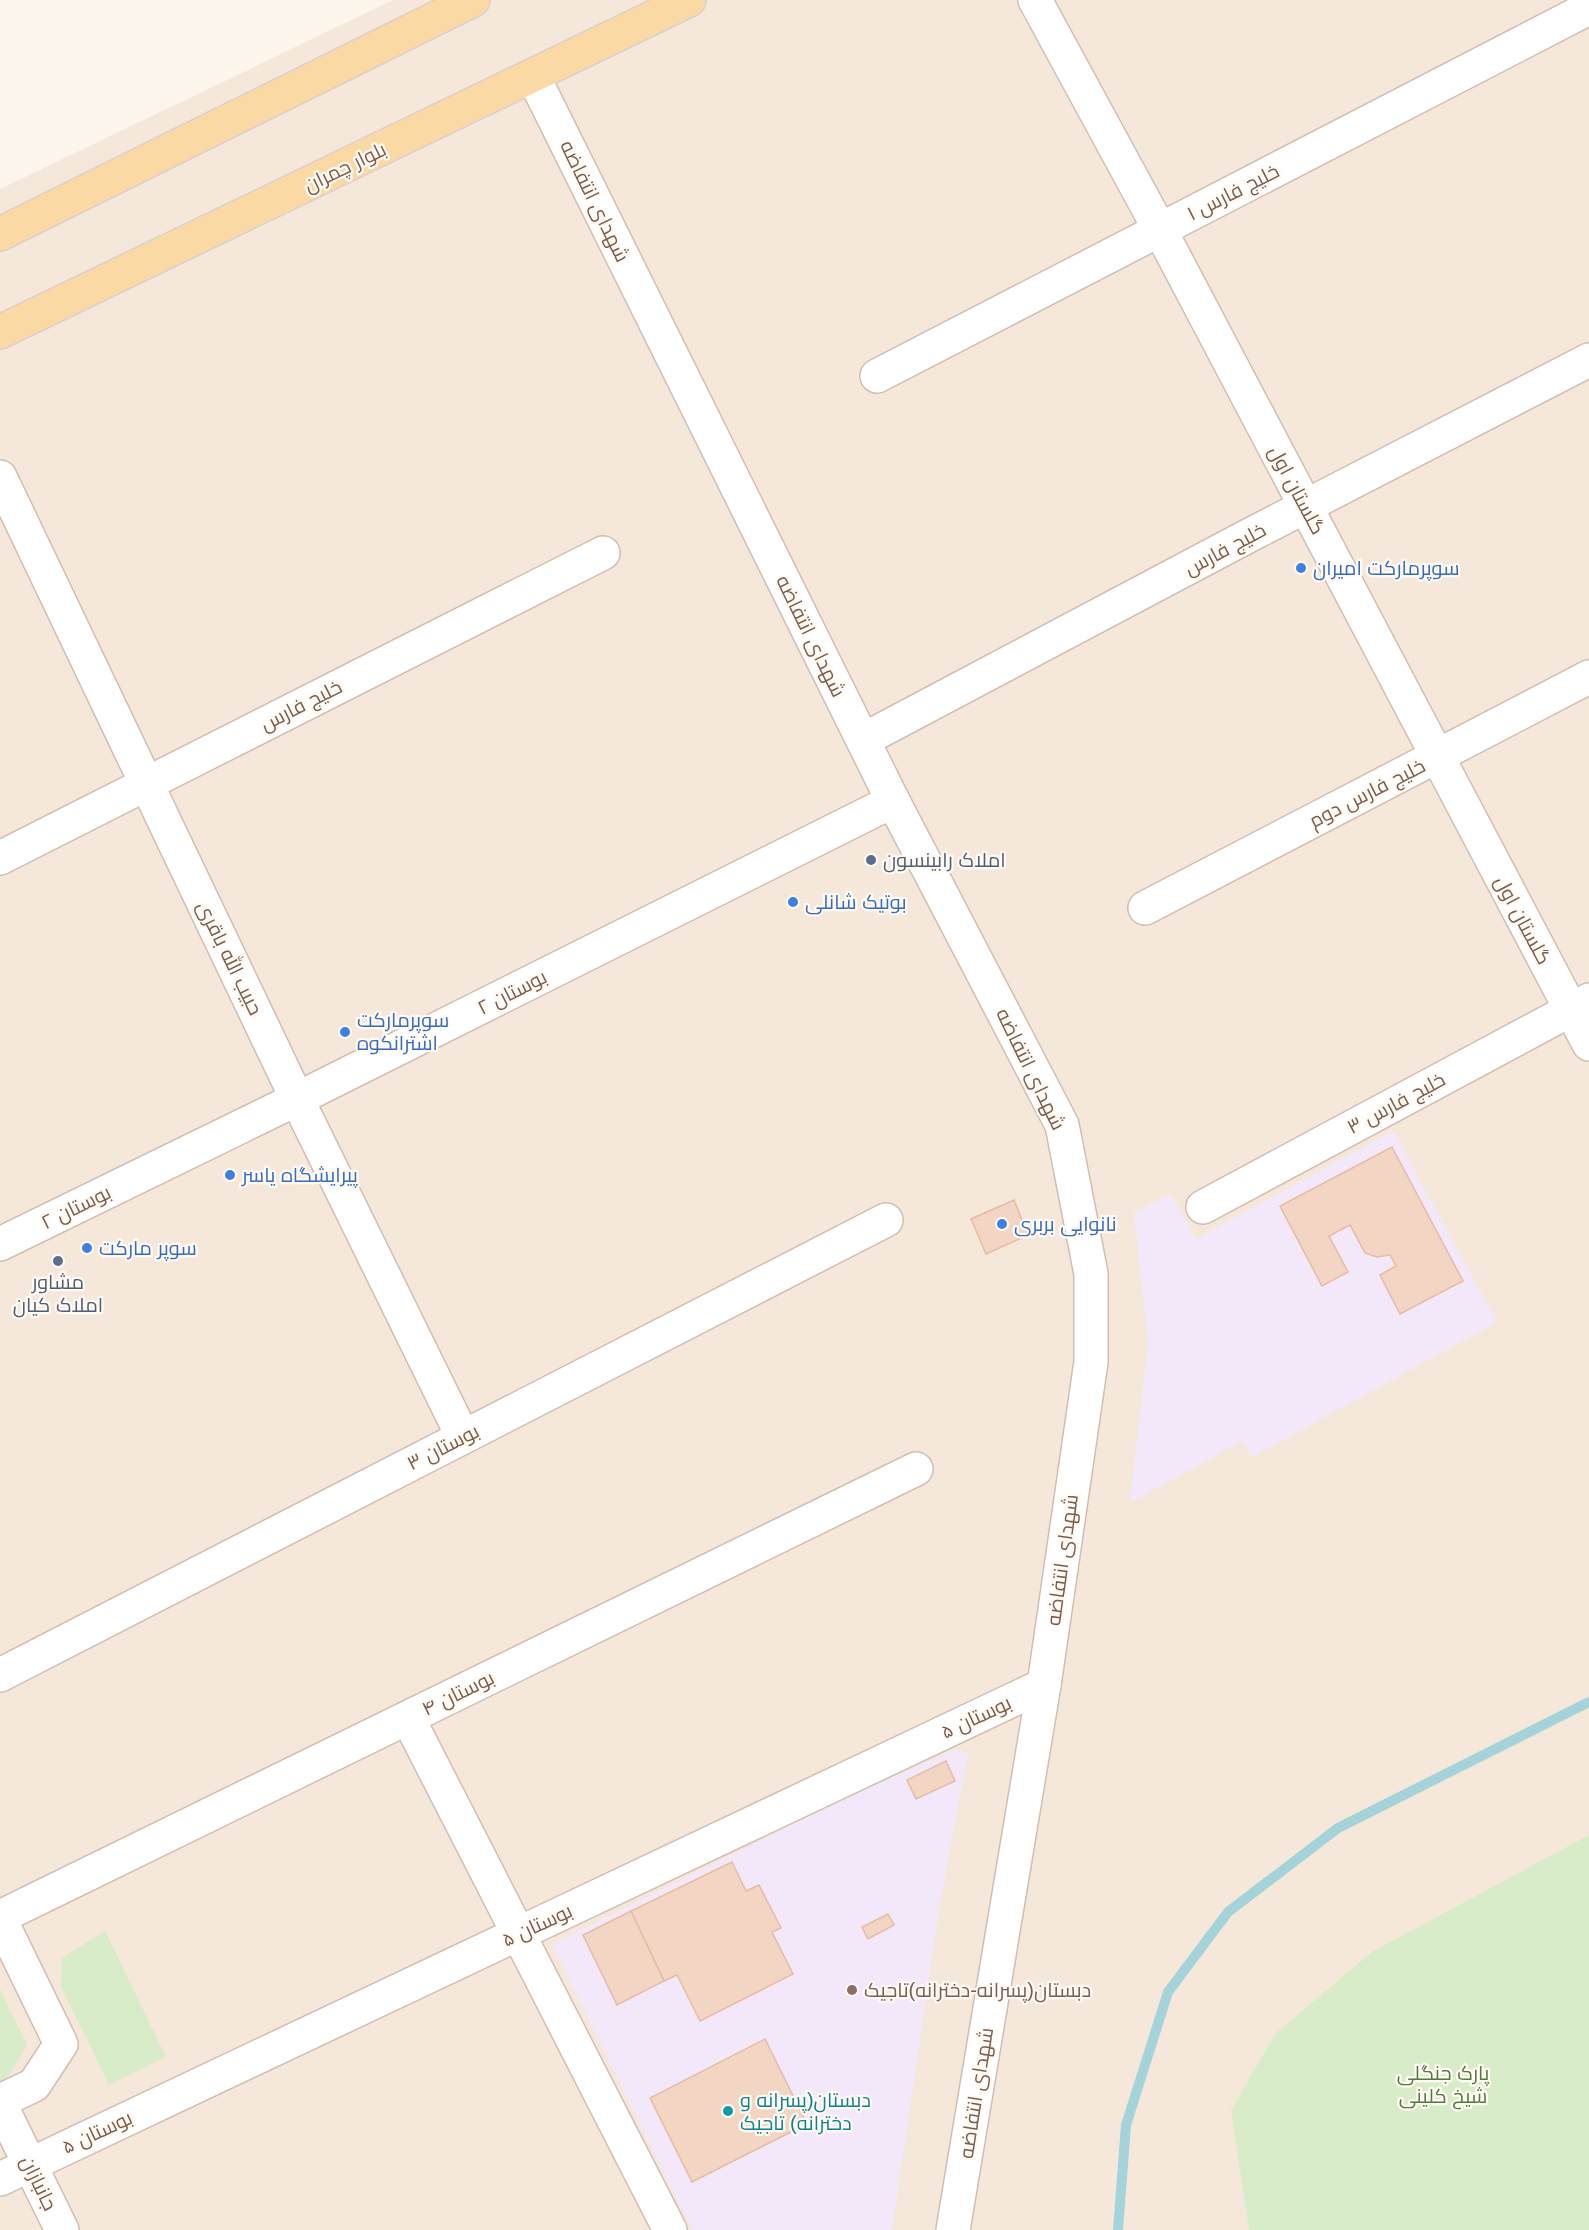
<svg xmlns="http://www.w3.org/2000/svg" width="1589" height="2230" viewBox="0 0 1589 2230" font-family="Arial,Cairo,sans-serif">
  <rect width="100%" height="100%" fill="#fdf6ec"/>
  <polygon fill="#f5e8da" points="393,0 1589,0 1589,2230 0,2230 0,189"/>
  <g fill="#f3e8fa">
    <polygon points="1393,1131 1497,1322 1252,1457 1242,1441 1130,1503 1148,1343 1134,1213 1171,1194 1196,1239"/>
    <polygon points="953,1750 968,1753 939,1909 892,2230 692,2230 552,1944 841,1801"/>
  </g>
  <g fill="#d8ecc9">
    <polygon points="1589,1835 1589,2230 1249,2230 1231,2110 1276,2033 1372,1952"/>
    <polygon points="105,1931 166,2057 109,2085 61,1987 62,1958"/>
    <polygon points="0,1989 27,2045 6,2081 0,2083"/>
  </g>
  <g fill="none" stroke-linecap="round" stroke-linejoin="round">
    <polyline stroke="#a5d3da" stroke-width="10" points="1118,2230 1126,2125 1168,1992 1228,1912 1338,1828 1589,1702"/>
  </g>
  <g fill="#f3d5c3" stroke="#e6bba3" stroke-width="1.5">
    <polygon points="1392,1147 1463,1281 1400,1314 1380,1275 1396,1266 1390,1255 1377,1257 1365,1253 1350,1225 1329,1236 1348,1272 1322,1286 1280,1206"/>
    <polygon points="1014,1200 1028,1235 986,1254 971,1219"/>
    <polygon points="946,1761 955,1781 916,1799 907,1780"/>
    <polygon points="732,1862 746,1891 759,1885 781,1928 772,1932 793,1974 700,2021 677,1975 664,1981 631,1911"/>
    <polygon points="631,1911 664,1981 617,2005 583,1935"/>
    <polygon points="888,1914 894,1925 868,1939 862,1927"/>
    <polygon points="765,2039 807,2124 692,2182 650,2098"/>
  </g>
  <g fill="none" stroke-linecap="round" stroke-linejoin="round">
    <g stroke="#d1beb0" stroke-width="36">
      <g id="minor">
        <polyline points="1035,0 1160,230 1589,1044"/>
        <polyline points="533,76 893,801 1062,1125 1091,1274 1091,1362 1044,1685 953,2230"/>
        <polyline points="877,376 1589,8"/>
        <polyline points="0,477 297,1099 463,1437"/>
        <polyline points="863,740 1248,536 1589,360"/>
        <polyline points="0,858 603,553"/>
        <polyline points="1145,908 1589,677"/>
        <polyline points="1203,1207 1589,1000"/>
        <polyline points="0,1244 297,1099 893,801"/>
        <polyline points="0,1675 886,1220"/>
        <polyline points="408,1718 670,2230"/>
        <polyline points="0,1917 916,1469"/>
        <polyline points="0,1919 61,2044 34,2085 0,2101"/>
        <polyline points="0,2104 62,2230"/>
        <polyline points="0,2179 1044,1685"/>
      </g>
    </g>
    <g stroke="#dad1cd" stroke-width="36">
      <g id="major">
        <polyline points="0,234 473,0"/>
        <polyline points="0,332 689,0"/>
      </g>
    </g>
    <use href="#minor" stroke="#fff" stroke-width="33"/>
    <use href="#major" stroke="#fbd9a5" stroke-width="33"/>
  </g>
  <g fill="#3f7fe0" stroke="#fffaf3" stroke-width="2">
    <circle cx="1301" cy="568" r="6"/>
    <circle cx="793" cy="902" r="6"/>
    <circle cx="345" cy="1032" r="6"/>
    <circle cx="230" cy="1175" r="6"/>
    <circle cx="1002" cy="1224" r="6"/>
    <circle cx="87" cy="1248" r="6"/>
  </g>
  <g fill="#5c6f8a" stroke="#fffaf3" stroke-width="2">
    <circle cx="871" cy="860" r="6"/>
    <circle cx="58" cy="1261" r="6"/>
  </g>
  <circle fill="#8d6e63" stroke="#fffaf3" stroke-width="2" cx="852" cy="1990" r="6"/>
  <circle fill="#0f9aa8" stroke="#fffaf3" stroke-width="2" cx="728" cy="2111" r="6"/>
  <g text-anchor="middle" dominant-baseline="central" stroke-width="4.5" stroke-linejoin="round" paint-order="stroke">
    <g font-size="20" fill="#7a5c4d" stroke="#fffaf3">
      <text transform="translate(345 167) rotate(-26)">بلوار چمران</text>
      <text transform="translate(1233 192) rotate(-27)">خلیج فارس ۱</text>
      <text transform="translate(595 201) rotate(64)">شهدای انتفاضه</text>
      <text transform="translate(1297 490) rotate(62)">گلستان اول</text>
      <text transform="translate(1225 549) rotate(-28)">خلیج فارس</text>
      <text transform="translate(811 636) rotate(64)">شهدای انتفاضه</text>
      <text transform="translate(301 705) rotate(-27)">خلیج فارس</text>
      <text transform="translate(1367 793) rotate(-27)">خلیج فارس دوم</text>
      <text transform="translate(1523 920) rotate(62)">گلستان اول</text>
      <text transform="translate(230 958) rotate(64)">حبیب الله باقری</text>
      <text transform="translate(512 992) rotate(-27)">بوستان ۲</text>
      <text transform="translate(1031 1069) rotate(64)">شهدای انتفاضه</text>
      <text transform="translate(1396 1103) rotate(-28)">خلیج فارس ۳</text>
      <text transform="translate(76 1207) rotate(-26)">بوستان ۲</text>
      <text transform="translate(443 1447) rotate(-27)">بوستان ۳</text>
      <text transform="translate(1062 1560) rotate(-82)">شهدای انتفاضه</text>
      <text transform="translate(458 1693) rotate(-26)">بوستان ۴</text>
      <text transform="translate(976 1717) rotate(-25)">بوستان ۵</text>
      <text transform="translate(537 1925) rotate(-25)">بوستان ۵</text>
      <text transform="translate(976 2093) rotate(-81)">شهدای انتفاضه</text>
      <text transform="translate(97 2132) rotate(-25)">بوستان ۵</text>
      <text transform="translate(39 2183) rotate(64)">جانبازان</text>
    </g>
    <g font-size="20" fill="#366cbe" stroke="#fffaf3" text-anchor="start">
      <text x="1313" y="568">سوپرمارکت امیران</text>
      <text x="805" y="902">بوتیک شانلی</text>
      <text x="357" y="1020">سوپرمارکت<tspan x="357" dy="23">اشترانکوه</tspan></text>
      <text x="242" y="1175">پیرایشگاه یاسر</text>
      <text x="1014" y="1224">نانوایی بربری</text>
      <text x="99" y="1248">سوپر مارکت</text>
    </g>
    <g font-size="20" fill="#4e5e75" stroke="#fffaf3" text-anchor="start">
      <text x="883" y="860">املاک رابینسون</text>
      <text x="58" y="1282" text-anchor="middle">مشاور<tspan x="58" dy="23">املاک کیان</tspan></text>
    </g>
    <g font-size="20" fill="#785e54" stroke="#fffaf3" text-anchor="start">
      <text x="864" y="1990">دبستان(پسرانه-دخترانه)تاجیک</text>
    </g>
    <g font-size="20" fill="#537a41" stroke="#fffaf3">
      <text x="1443" y="2073">پارک جنگلی<tspan x="1443" dy="23">شیخ کلینی</tspan></text>
    </g>
    <g font-size="20" fill="#0d838f" stroke="#fffaf3" text-anchor="start">
      <text x="740" y="2100">دبستان(پسرانه و<tspan x="740" dy="23">دخترانه) تاجیک</tspan></text>
    </g>
  </g>
</svg>
